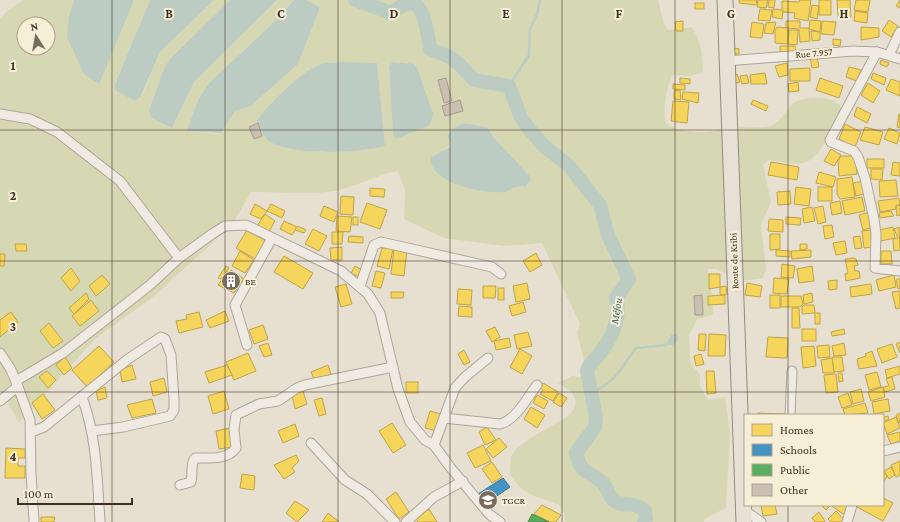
<svg xmlns="http://www.w3.org/2000/svg" width="900" height="522" viewBox="0 0 900 522" font-family="'Crimson Pro',serif">
  <rect width="100%" height="100%" fill="#e7e0d1"/>
  <path fill="#d6d7b3" fill-rule="evenodd" d="M23,0H74L69,16L134,2V0H150L115,84L142,96L160,52L214,0H230L171,58L165,66L149,110L151,118L172,128L194,82L277,0H294L269,27L210,82L198,100L188,131L217,134L223,131L235,111L251,106L298,64L319,10L318,7L306,0H658L664,24L668,30L692,27C701,42 703,55 703,73L689,76L674,75C667,79 661,118 667,124C675,131 696,132 706,132C716,131 726,128 736,127C746,126 759,129 769,126C781,123 785,111 793,103C796,101 801,100 804,99C818,96 833,97 843,109C835,123 820,160 803,163C792,165 779,161 768,160L763,165L771,202L761,225L766,268L763,278L742,281L716,269H707L710,276L713,314L697,320L689,335L690,358L691,365L700,374V386L708,400L725,397L730,433L726,508L704,519V522H565V514L559,505C538,495 524,498 510,474L511,457L515,450L532,437L567,417L574,409L576,402L572,392L558,383L572,376L582,377L584,360L577,333L580,324L542,243L504,246L444,238L404,219L405,190L398,171C376,175 356,187 334,191C310,195 276,192 251,192L232,225L153,297L96,338L19,423L0,389V19L6,12ZM24,24H48V48H24ZM392,62L416,65L425,89L430,125L408,133L393,132L389,66ZM377,63L385,146C360,153 292,156 270,142C264,138 260,128 257,121L273,103ZM463,123L487,127L493,137L530,176L531,179L524,187C515,184 510,191 500,191C483,193 467,188 452,182L434,155L441,153L451,144L447,137L452,129Z"/>
  <g fill="#bcccc2">
    <polygon points="74,0 134,0 99,84 84,74 67,37 69,16"/>
    <polygon points="150,0 214,0 160,52 141,96 135,101 115,90 115,84"/>
    <polygon points="230,0 277,0 194,82 172,128 151,118 149,110 165,66 171,58"/>
    <polygon points="294,0 306,0 319,7 319,10 298,64 251,106 235,111 221,133 187,131 198,100 210,82 269,27"/>
    <path d="M342,62L377,63L385,146C360,153 293,156 270,142C264,138 260,128 257,121C266,107 301,72 317,66C325,62 334,63 342,62Z"/>
    <polygon points="392,62 414,64 417,67 433,114 430,125 396,139 393,135 389,66"/>
    <path d="M463,123L487,127L493,137L530,176L531,179L525,187C511,185 513,191 502,192C483,194 428,183 431,157L450,147L451,144L447,136L452,129Z"/>
    <polygon points="677,334 678,336 677,341 673,345 666,345 671,335"/>
  </g>
  <g fill="#f6d55c" stroke="#bea34a">
    <polygon points="739,0 757,0 756,5 739,3"/>
    <polygon points="758,0 768,0 766,8 757,7"/>
    <polygon points="769,0 775,0 774,8 768,7"/>
    <polygon points="800,0 811,0 808,21 794,18 795,13 782,12 782,1 799,2"/>
    <rect x="819" y="0" width="12" height="15"/>
    <polygon points="837,0 850,0 851,17 838,17"/>
    <polygon points="856,0 870,0 868,12 854,10"/>
    <polygon points="900,0 900,8 896,6"/>
    <rect x="695" y="3" width="9" height="6"/>
    <polygon points="812,5 819,6 817,19 810,17"/>
    <polygon points="760,9 772,10 770,21 758,20"/>
    <polygon points="773,9 783,10 782,19 772,17"/>
    <polygon points="855,11 868,13 867,23 854,21"/>
    <polygon points="810,20 821,21 820,32 809,29"/>
    <polygon points="889,20 898,26 891,37 882,31"/>
    <polygon points="683,21 683,31 676,31 675,22"/>
    <polygon points="786,21 800,21 800,28 809,28 810,41 800,42 799,29 786,28"/>
    <polygon points="822,21 836,22 834,35 821,34"/>
    <polygon points="752,22 764,24 762,38 750,37"/>
    <polygon points="776,22 773,34 764,33 766,23"/>
    <polygon points="777,27 788,28 788,44 775,43 775,30"/>
    <polygon points="861,27 879,28 879,37 861,40"/>
    <polygon points="789,30 798,30 797,45 788,44"/>
    <polygon points="811,31 820,32 820,40 812,41"/>
    <polygon points="833,39 841,40 840,46 833,45"/>
    <polygon points="780,46 795,46 796,53 780,54"/>
    <polygon points="734,48 739,49 739,54 733,54"/>
    <polygon points="817,56 819,67 812,68 810,57"/>
    <polygon points="881,60 889,63 887,67 880,64"/>
    <polygon points="787,63 788,75 779,77 775,66"/>
    <polygon points="849,67 861,70 857,81 846,77"/>
    <polygon points="810,68 810,81 790,81 790,69"/>
    <polygon points="765,73 767,84 751,84 750,75"/>
    <polygon points="873,73 886,78 884,85 871,79"/>
    <polygon points="737,74 740,82 736,83 733,75"/>
    <polygon points="747,75 749,83 742,84 740,76"/>
    <polygon points="680,78 690,79 690,84 680,83"/>
    <polygon points="820,78 843,86 839,98 816,90"/>
    <polygon points="891,79 900,82 900,96 886,90"/>
    <polygon points="798,82 799,91 789,92 788,84"/>
    <polygon points="868,83 880,91 873,103 861,95"/>
    <polygon points="673,84 685,85 685,90 673,89"/>
    <polygon points="680,90 681,100 674,99 674,91"/>
    <polygon points="683,92 699,93 698,103 682,99"/>
    <polygon points="753,100 768,106 766,111 751,104"/>
    <polygon points="673,101 689,102 687,123 671,121"/>
    <polygon points="857,107 871,114 867,123 854,116"/>
    <polygon points="899,114 900,114 900,128 897,127"/>
    <polygon points="845,124 861,132 855,147 839,139"/>
    <polygon points="865,127 883,132 879,145 860,140"/>
    <polygon points="889,128 900,133 897,144 884,139"/>
    <polygon points="831,149 841,155 834,166 824,161"/>
    <polygon points="841,156 855,156 857,174 839,176 838,161"/>
    <rect x="867" y="159" width="17" height="9"/>
    <polygon points="771,162 799,167 797,180 768,175"/>
    <polygon points="893,162 900,163 900,176 891,175"/>
    <polygon points="871,169 883,169 882,180 871,179"/>
    <polygon points="819,172 836,177 833,187 816,183"/>
    <polygon points="852,177 855,197 840,199 837,194 837,179"/>
    <polygon points="896,180 898,196 880,197 879,181"/>
    <polygon points="864,181 867,193 856,196 853,183"/>
    <polygon points="796,187 811,189 809,206 794,204"/>
    <rect x="818" y="187" width="14" height="14"/>
    <polygon points="370,188 385,189 384,197 370,196"/>
    <polygon points="790,191 791,204 778,205 777,192"/>
    <polygon points="341,196 354,197 353,215 340,214"/>
    <polygon points="862,197 865,211 845,215 842,201"/>
    <polygon points="899,198 900,205 896,205 896,209 880,212 878,201"/>
    <polygon points="840,201 842,213 832,215 830,203"/>
    <polygon points="367,203 387,210 380,229 360,222"/>
    <polygon points="255,204 267,211 261,219 250,214"/>
    <polygon points="271,204 285,211 282,218 267,211"/>
    <polygon points="900,205 900,215 897,216 896,206"/>
    <polygon points="324,206 338,212 334,222 320,216"/>
    <polygon points="823,206 826,222 818,224 814,208"/>
    <polygon points="812,207 815,221 804,223 802,209"/>
    <polygon points="891,211 894,216 880,218 879,213"/>
    <polygon points="870,212 874,227 863,230 859,215"/>
    <polygon points="265,214 275,221 268,233 257,226"/>
    <polygon points="337,216 352,217 350,232 336,231"/>
    <rect x="353" y="217" width="5" height="8"/>
    <polygon points="786,217 801,218 800,225 786,224"/>
    <polygon points="769,219 783,220 783,232 768,231"/>
    <polygon points="284,221 297,227 292,235 280,229"/>
    <polygon points="832,225 834,237 825,239 823,226"/>
    <polygon points="297,226 306,230 304,233 295,230"/>
    <polygon points="893,227 895,238 881,241 879,230"/>
    <polygon points="899,227 900,250 894,251 893,239 898,238 894,229"/>
    <polygon points="313,229 327,236 319,251 305,244"/>
    <polygon points="247,230 269,243 259,261 236,248"/>
    <polygon points="871,230 873,247 864,248 862,231"/>
    <polygon points="332,232 343,232 342,244 332,244"/>
    <polygon points="770,234 780,234 780,249 770,250"/>
    <polygon points="349,236 363,237 363,243 348,242"/>
    <polygon points="860,236 862,248 855,249 853,237"/>
    <polygon points="845,241 847,253 836,255 833,243"/>
    <polygon points="15,244 26,244 27,251 16,251"/>
    <polygon points="800,244 807,244 807,249 800,250"/>
    <polygon points="342,247 342,260 331,260 330,248"/>
    <polygon points="382,248 393,249 389,269 377,266"/>
    <polygon points="394,248 407,250 404,276 391,274"/>
    <polygon points="776,250 790,251 790,257 776,256"/>
    <polygon points="811,250 811,257 792,259 791,251"/>
    <polygon points="240,251 254,260 245,273 232,266"/>
    <polygon points="881,251 891,251 892,264 881,264"/>
    <polygon points="536,253 542,265 530,272 523,261"/>
    <polygon points="0,254 5,254 4,266 0,266"/>
    <polygon points="284,256 313,273 303,289 274,272"/>
    <polygon points="854,258 856,259 858,265 854,266 855,271 859,271 860,278 846,281 845,274 848,273 845,259"/>
    <polygon points="782,264 795,266 793,278 781,277"/>
    <polygon points="226,266 229,268 221,279 218,278"/>
    <polygon points="355,266 364,271 361,278 351,273"/>
    <polygon points="812,266 814,281 799,283 797,269"/>
    <polygon points="71,268 80,281 71,291 61,278"/>
    <polygon points="231,270 244,279 234,293 218,285 228,271 230,272"/>
    <polygon points="376,271 385,273 381,288 372,286"/>
    <polygon points="709,274 720,274 720,287 709,289"/>
    <polygon points="102,275 110,284 96,296 89,286"/>
    <polygon points="894,275 896,287 879,291 876,280"/>
    <polygon points="774,278 789,279 787,294 773,293"/>
    <polygon points="900,278 900,288 898,289 896,280"/>
    <polygon points="837,280 837,289 829,290 828,281"/>
    <polygon points="527,283 530,299 516,302 513,286"/>
    <polygon points="747,283 762,286 760,297 745,295"/>
    <polygon points="346,284 352,304 341,307 335,287"/>
    <polygon points="871,284 872,294 851,297 850,287"/>
    <polygon points="483,286 496,286 495,298 483,298"/>
    <polygon points="726,286 727,294 720,295 720,287"/>
    <rect x="498" y="288" width="6" height="12"/>
    <polygon points="458,289 472,290 471,305 457,304"/>
    <polygon points="900,291 900,308 896,309 892,292"/>
    <polygon points="391,292 404,292 403,298 391,298"/>
    <polygon points="86,293 89,299 74,314 69,308"/>
    <polygon points="812,293 813,302 804,304 803,295"/>
    <polygon points="725,295 725,304 708,305 708,296"/>
    <rect x="770" y="295" width="10" height="13"/>
    <polygon points="781,296 801,296 803,304 800,307 781,307"/>
    <polygon points="91,300 99,311 80,326 72,316"/>
    <polygon points="523,302 526,312 512,316 509,306"/>
    <polygon points="804,305 814,305 815,313 802,314 802,307"/>
    <polygon points="459,306 472,307 472,317 458,316"/>
    <polygon points="792,308 799,308 800,328 792,328"/>
    <polygon points="225,311 229,321 210,328 206,320"/>
    <polygon points="11,312 18,322 0,337 0,320"/>
    <polygon points="199,312 203,327 179,333 176,321 187,319 186,315"/>
    <rect x="815" y="313" width="5" height="11"/>
    <polygon points="49,323 63,341 53,348 40,331"/>
    <polygon points="263,325 268,339 254,344 249,330"/>
    <polygon points="495,327 500,337 492,342 486,331"/>
    <rect x="802" y="329" width="14" height="12"/>
    <polygon points="844,329 845,334 832,336 831,332"/>
    <polygon points="528,332 532,346 517,349 514,335"/>
    <polygon points="699,334 706,334 705,351 698,350"/>
    <polygon points="709,334 726,335 725,356 708,356"/>
    <polygon points="768,337 788,338 787,358 766,357"/>
    <polygon points="509,338 511,347 496,350 494,341"/>
    <polygon points="900,342 900,353 896,344"/>
    <polygon points="268,343 272,355 264,357 259,346"/>
    <polygon points="844,343 846,355 834,356 832,346"/>
    <polygon points="892,344 897,357 882,363 877,349"/>
    <polygon points="829,345 830,357 818,358 817,346"/>
    <polygon points="99,346 114,362 87,387 72,370"/>
    <polygon points="814,346 816,366 803,368 801,347"/>
    <polygon points="520,349 532,356 522,374 510,367"/>
    <polygon points="464,350 470,362 464,365 458,354"/>
    <polygon points="872,351 877,366 859,369 857,359 866,356 865,354"/>
    <polygon points="248,353 256,371 234,380 226,362"/>
    <polygon points="701,354 704,364 696,366 694,356"/>
    <polygon points="65,357 72,368 64,375 56,365"/>
    <polygon points="832,357 842,357 844,371 834,372"/>
    <polygon points="832,358 834,373 823,373 821,360"/>
    <polygon points="132,365 136,379 122,382 120,370"/>
    <polygon points="227,365 232,375 209,383 205,372"/>
    <polygon points="328,365 331,374 315,381 311,372"/>
    <polygon points="900,366 900,374 887,378 885,370"/>
    <polygon points="47,371 56,380 48,388 39,377"/>
    <polygon points="706,371 714,371 716,393 707,394"/>
    <polygon points="877,372 881,387 869,390 865,375"/>
    <polygon points="838,373 842,373 843,381 839,382"/>
    <polygon points="836,374 838,392 826,393 824,375"/>
    <polygon points="892,377 895,389 885,392 883,387 889,386 886,379"/>
    <polygon points="164,378 167,392 153,396 150,382"/>
    <rect x="406" y="382" width="12" height="11"/>
    <polygon points="543,383 558,392 553,401 540,394 543,390 540,388"/>
    <polygon points="105,387 107,398 98,400 96,391"/>
    <polygon points="883,387 885,397 871,401 868,392"/>
    <polygon points="861,389 864,401 853,404 850,392"/>
    <polygon points="224,391 229,409 213,414 208,396"/>
    <polygon points="303,391 307,404 295,409 292,395"/>
    <polygon points="559,393 567,398 561,407 553,402"/>
    <polygon points="848,393 852,405 842,408 838,397"/>
    <polygon points="43,394 55,410 42,419 32,403"/>
    <polygon points="537,395 548,401 544,409 533,403"/>
    <polygon points="322,398 326,414 319,416 314,400"/>
    <polygon points="152,399 156,413 132,418 127,405"/>
    <polygon points="888,399 890,411 874,414 872,402"/>
    <polygon points="865,403 868,413 845,415 843,409"/>
    <polygon points="531,407 545,415 537,428 524,419"/>
    <polygon points="430,411 440,414 437,431 425,428"/>
    <polygon points="758,413 785,414 785,415 758,415"/>
    <polygon points="900,413 900,422 899,423 896,415"/>
    <polygon points="888,416 889,420 883,421 883,417"/>
    <polygon points="896,417 900,428 887,434 883,423"/>
    <polygon points="392,423 406,445 393,453 379,431"/>
    <polygon points="295,424 299,436 283,443 278,431"/>
    <polygon points="487,427 496,440 485,445 479,432"/>
    <polygon points="230,428 233,447 219,449 216,431"/>
    <polygon points="900,432 900,441 891,444 887,435"/>
    <polygon points="499,438 507,447 493,458 486,449"/>
    <polygon points="483,445 491,461 475,468 467,453"/>
    <polygon points="6,448 25,449 25,458 18,458 18,466 25,466 25,478 5,478"/>
    <polygon points="296,455 299,461 292,468 295,472 284,479 274,465"/>
    <polygon points="900,461 900,475 896,477 891,465"/>
    <polygon points="492,462 502,477 492,483 482,469"/>
    <polygon points="891,467 895,475 889,479 884,471"/>
    <polygon points="883,470 887,476 883,483"/>
    <polygon points="242,474 255,476 254,490 240,488"/>
    <polygon points="396,492 409,512 399,519 386,499"/>
    <polygon points="883,498 893,503 883,521 857,507 858,505 883,505"/>
    <polygon points="295,501 309,510 297,522 286,513"/>
    <polygon points="542,505 561,515 556,522 550,522 534,514"/>
    <polygon points="761,505 775,505 777,514 763,516"/>
    <polygon points="821,505 831,505 826,510"/>
    <polygon points="833,505 849,505 851,507 843,514 832,506"/>
    <polygon points="429,509 437,522 418,522 416,519"/>
    <polygon points="836,511 845,521 845,522 831,522 828,519"/>
    <polygon points="819,512 825,521 824,522 815,522 812,518"/>
    <polygon points="328,513 339,522 322,522"/>
    <polygon points="41,517 55,517 54,522 41,522"/>
  </g>
  <polygon fill="#4393c3" stroke="#417592" points="503,478 510,487 485,504 478,494"/>
  <polygon fill="#5aae61" stroke="#51884e" points="532,514 549,522 528,522"/>
  <g fill="none" stroke-linecap="round" stroke-linejoin="round">
    <g stroke="#bcccc2" stroke-width="2.5">
      <polyline points="509,86 529,55 530,29 537,14 540,0"/>
      <path d="M596,390C618,380 622,366 636,348L666,345"/>
    </g>
    <path stroke="#bcccc2" stroke-width="14" d="M355,0L391,13C397,9 404,3 411,3C425,4 428,38 430,49L450,57L460,65L474,80L509,86L521,118L531,131L543,145L569,166L600,205L608,235L629,279L616,298C622,318 611,340 598,356C593,361 589,364 587,371L596,417L595,427L576,453C582,476 587,469 602,482C609,488 608,500 619,503C631,507 633,501 645,511L646,519L644,522"/>
  </g>
  <g fill="#cbbfb2" stroke="#a89c90">
    <polygon points="446,78 452,101 444,103 438,80"/>
    <polygon points="460,100 463,111 445,116 442,106"/>
    <polygon points="258,123 262,136 254,139 249,127"/>
    <polygon points="702,295 703,315 695,315 694,296"/>
  </g>
  <g fill="none" stroke-linecap="round" stroke-linejoin="round">
    <g stroke="#ada599" stroke-width="11">
      <g id="minor">
        <polyline points="877,52 830,140 831,142 854,151 858,157 865,178 874,219 876,234 875,268 900,271"/>
        <polyline points="889,55 900,32"/>
        <polyline points="726,61 853,51 877,52 900,59"/>
        <polyline points="0,114 30,119 57,132 120,181 179,258"/>
        <polyline points="360,286 374,245 381,242 492,267 501,274"/>
        <polyline points="247,345 235,305 272,238"/>
        <polyline points="0,353 10,368 16,381 63,353 150,285 179,258 212,234 225,226 246,225 341,271 368,294 380,313 398,389 410,422 425,440 434,445 450,467 489,514 500,522"/>
        <path d="M82,397C97,438 97,478 100,522"/>
        <polyline points="0,401 17,387 16,381 30,420 31,474 34,522"/>
        <polyline points="790,415 792,371"/>
        <path d="M444,418L500,424C516,420 527,398 537,385"/>
        <polyline points="31,432 44,427 128,359 161,337 165,339 171,355 174,399 174,410 170,416 123,427 92,431"/>
        <polyline points="311,443 345,480 367,494 395,522"/>
        <polyline points="434,445 455,388 465,377 488,358"/>
        <polyline points="883,451 900,447"/>
        <path d="M180,485L191,482C193,474 190,464 195,458C208,458 228,460 236,448L234,429L236,415L259,404L278,401L297,388L305,385L393,367"/>
        <polyline points="744,510 761,522"/>
        <polyline points="406,522 434,497 463,481"/>
        <polyline points="847,522 852,505"/>
      </g>
    </g>
    <g stroke="#928b80" stroke-width="17">
      <polyline id="primary" points="725,0 744,522"/>
    </g>
    <use href="#minor" stroke="#efebe3" stroke-width="9"/>
    <use href="#primary" stroke="#e6e1d4" stroke-width="15"/>
  </g>
  <path fill="none" stroke="#3d2e20" stroke-width="1" stroke-opacity="0.55" d="M112,0V522M225,0V522M338,0V522M450,0V522M562,0V522M675,0V522M788,0V415M0,130H900M0,261H900M0,392H900M788,505V522"/>
  <defs>
    <g id="building-disc" transform="scale(1)"><circle r="9.5" fill="#786c5e" stroke="#f7eed8"/><path d="M-4-6H4V6H1V3H-1V6H-4ZM-2.5-4.3h1.7v1.8h-1.7ZM.8-4.3h1.7v1.8H.8ZM-2.5-1h1.7V.8h-1.7ZM.8-1h1.7V.8H.8Z" fill="#fff"/></g>
    <g id="school-disc" transform="scale(1)"><circle r="9.5" fill="#786c5e" stroke="#f7eed8"/><path d="M0-5L7-2L0 1L-7-2ZM-4 1L0 2.5L4 1V4Q0 6-4 4Z" fill="#fff"/></g>
  </defs>
  <g fill-rule="evenodd">
    <use href="#building-disc" x="231" y="281"/>
    <use href="#school-disc" x="488" y="500"/>
  </g>
  <g text-anchor="middle" dominant-baseline="central" stroke-width="4" stroke-linejoin="round" paint-order="stroke">
    <g font-size="10" fill="#3d2e20" stroke="#f7eed8">
      <text transform="translate(814 53) rotate(-5)">Rue 7.957</text>
      <text transform="translate(734 261) rotate(-92)">Route de Kribi</text>
    </g>
    <g font-size="10" fill="#3d2e20" stroke="#f7eed8" text-anchor="start">
      <text x="245" y="281">BE</text>
      <text x="502" y="500">TGCR</text>
    </g>
    <g font-size="11" font-style="italic" fill="#2f5d5a" stroke="#f7eed8">
      <text transform="translate(616 311) rotate(-81)">Méfou</text>
    </g>
  </g>
  <g font-size="13" text-anchor="middle" font-weight="bold" fill="#3d2e20" stroke="#f7eed8" stroke-width="4" stroke-linejoin="round" paint-order="stroke">
    <text x="169" y="18">B</text>
    <text x="281" y="18">C</text>
    <text x="394" y="18">D</text>
    <text x="506" y="18">E</text>
    <text x="619" y="18">F</text>
    <text x="731" y="18">G</text>
    <text x="844" y="18">H</text>
    <text x="13" y="70">1</text>
    <text x="13" y="200">2</text>
    <text x="13" y="331">3</text>
    <text x="13" y="461">4</text>
  </g>
  <rect x="744" y="414" width="140" height="92" fill="#f7eed8" stroke="#ada18e"/>
  <rect x="752" y="424" width="20" height="12" fill="#f6d55c" stroke="#ada18e"/>
  <text x="780" y="434" font-size="12" fill="#3d2e20">Homes</text>
  <rect x="752" y="444" width="20" height="12" fill="#4393c3" stroke="#ada18e"/>
  <text x="780" y="454" font-size="12" fill="#3d2e20">Schools</text>
  <rect x="752" y="464" width="20" height="12" fill="#5aae61" stroke="#ada18e"/>
  <text x="780" y="474" font-size="12" fill="#3d2e20">Public</text>
  <rect x="752" y="484" width="20" height="12" fill="#cbbfb2" stroke="#ada18e"/>
  <text x="780" y="494" font-size="12" fill="#3d2e20">Other</text>
  <g transform="translate(36 36) rotate(349)"><circle r="19" fill="#f7eed8" stroke="#ada18e"/>
  <path d="M0-3L7 15L0 10L-7 15Z" fill="#786c5e"/>
  <text y="-6" font-size="11" font-weight="bold" text-anchor="middle" fill="#3d2e20">N</text>
  </g>
  <path d="M18 498v6h114v-6" fill="none" stroke="#3d2e20" stroke-width="2"/>
  <text x="24" y="498" font-size="12" fill="#3d2e20" stroke="#f7eed8" stroke-width="3" paint-order="stroke">100 m</text>
</svg>
